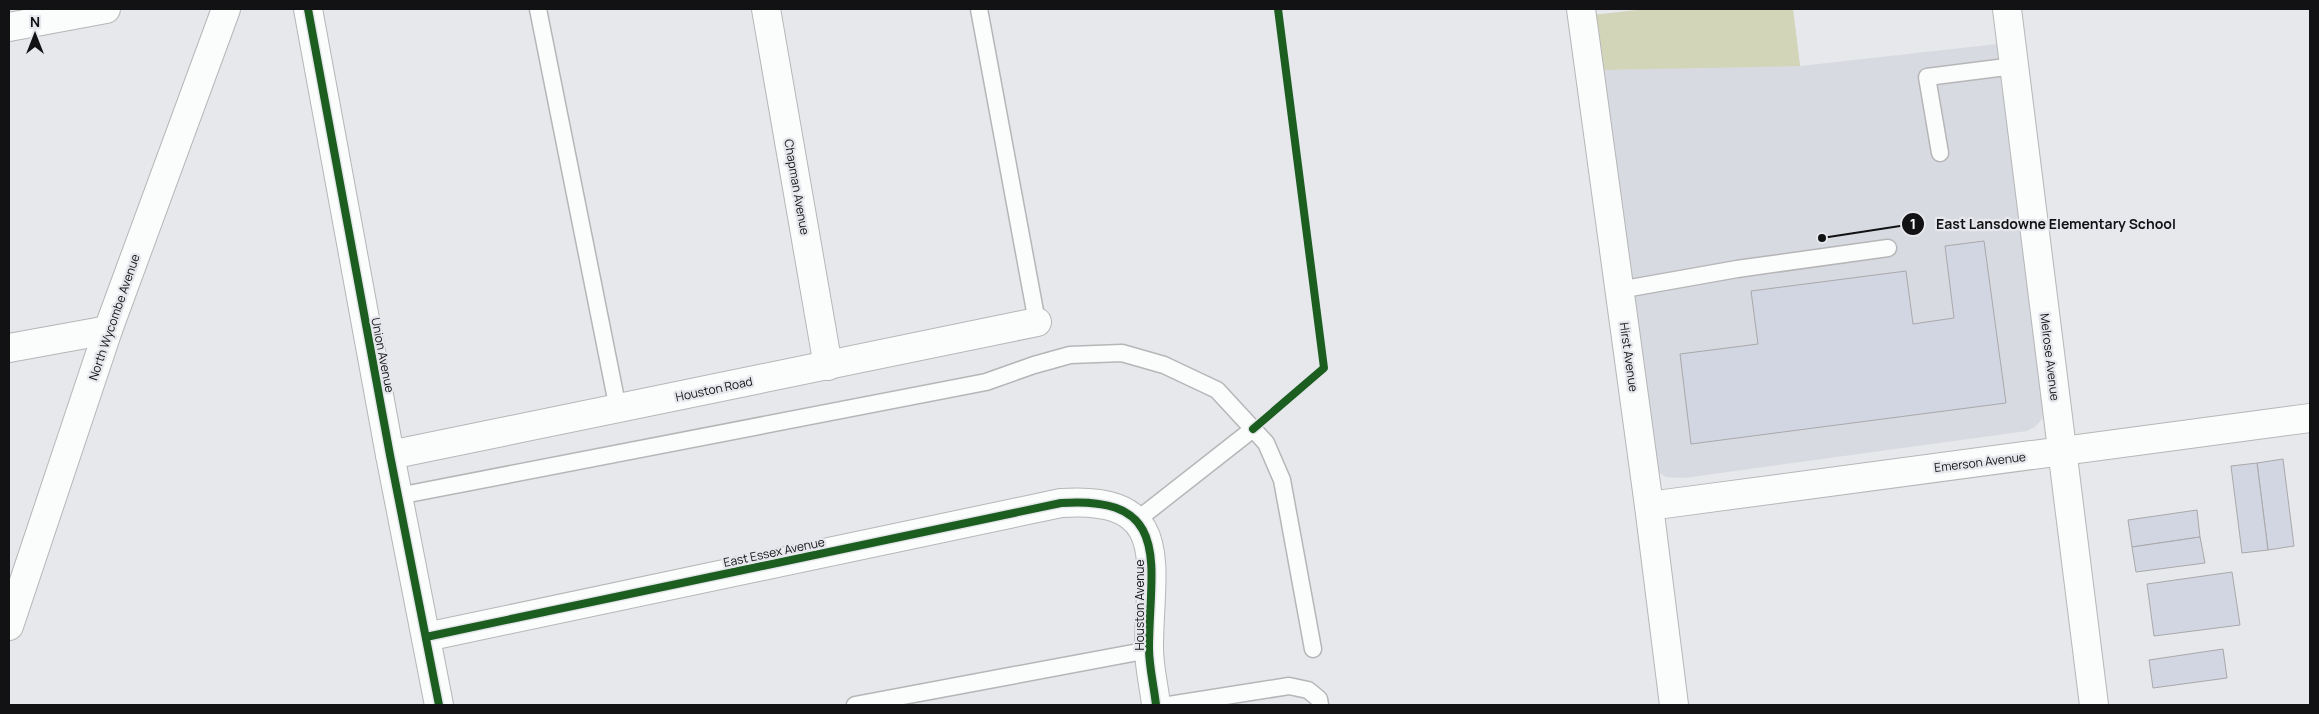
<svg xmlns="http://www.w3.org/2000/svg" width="2319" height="714" viewBox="0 0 2319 714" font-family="Manrope,sans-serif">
  <rect width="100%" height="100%" fill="#e7e8eb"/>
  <polygon fill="#d8dae1" points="1647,9 1793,9 1800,66 1997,44 2044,407 2042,419 2035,427 2027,431 1684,478 1666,477 1655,470 1593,15"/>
  <polygon fill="#d3d5b9" points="1647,9 1793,9 1800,66 1600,70 1593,15"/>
  <g fill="#d2d5e2" stroke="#a9a9ab">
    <polygon points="1984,241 2006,403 1691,444 1680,354 1758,344 1751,291 1906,271 1913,324 1954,318 1945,246"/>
    <polygon points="2283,459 2294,546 2268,550 2257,463"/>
    <polygon points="2257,463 2268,550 2242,553 2231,466"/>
    <polygon points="2197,510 2200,537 2132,547 2128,520"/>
    <polygon points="2200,537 2205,563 2136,572 2132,547"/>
    <polygon points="2232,572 2240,625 2154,636 2147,584"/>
    <polygon points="2223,649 2227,678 2153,688 2149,660"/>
  </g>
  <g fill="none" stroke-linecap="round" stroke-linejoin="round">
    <g stroke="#b6b6b8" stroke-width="19">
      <g id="lane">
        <polyline points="538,9 618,409"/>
        <polyline points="979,9 1037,322"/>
        <polyline points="1940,153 1927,77 2014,66"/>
        <polyline points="1619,290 1737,269 1888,248"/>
        <polyline points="398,496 986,382 1034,365 1070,355 1122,353 1164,365 1217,390 1266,443 1282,480 1313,649"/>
        <polyline points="1137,520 1253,429"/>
        <polyline points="855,705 1149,650"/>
        <polyline points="1169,705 1289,686 1308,690 1319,699 1320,705"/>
      </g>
    </g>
    <g stroke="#b6b6b8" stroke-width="30">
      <g id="street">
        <polyline points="308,9 390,455 439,705"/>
        <polyline points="766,9 828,366"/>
        <polyline points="1581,9 1649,506 1674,705"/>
        <polyline points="2007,9 2094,705"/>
        <polyline points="9,27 106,9"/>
        <polyline points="9,348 108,330"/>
        <polyline points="390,455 1037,322"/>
        <polyline points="1649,506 2310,418"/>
        <polyline points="9,626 108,330 226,9"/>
        <path d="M426,637L1061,503C1175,495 1149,567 1149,648C1149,667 1154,686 1156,705"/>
      </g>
    </g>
    <use href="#lane" stroke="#fbfcfc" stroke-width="16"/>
    <use href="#street" stroke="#fbfcfc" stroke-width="28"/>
    <g stroke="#e6e7ec" stroke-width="11">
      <g id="cycleway">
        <polyline points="308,9 390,455 439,705"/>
        <polyline points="1253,429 1324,368 1278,9"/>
        <path d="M426,637L1061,503C1175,495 1149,567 1149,648C1149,667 1154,686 1156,705"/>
      </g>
    </g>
    <use href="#cycleway" stroke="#1b5e20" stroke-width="8"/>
  </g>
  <g text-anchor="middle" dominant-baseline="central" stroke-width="4.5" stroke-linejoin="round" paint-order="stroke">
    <g font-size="12" fill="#121214" stroke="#e6e7ec">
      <text transform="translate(797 187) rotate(80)">Chapman Avenue</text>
      <text transform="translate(114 317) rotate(-71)">North Wycombe Avenue</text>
      <text transform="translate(383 355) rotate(79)">Union Avenue</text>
      <text transform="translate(1629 357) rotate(82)">Hirst Avenue</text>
      <text transform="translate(2050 357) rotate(83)">Melrose Avenue</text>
      <text transform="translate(714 389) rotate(-12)">Houston Road</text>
      <text transform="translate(1980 462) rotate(-7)">Emerson Avenue</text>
      <text transform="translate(774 552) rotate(-12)">East Essex Avenue</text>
      <text transform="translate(1139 605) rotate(-90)">Houston Avenue</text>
    </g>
  </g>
  <path fill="none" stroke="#121214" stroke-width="2" d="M1822 238L1913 224"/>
  <g fill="#121214" stroke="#e6e7ec" stroke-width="2">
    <circle cx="1822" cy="238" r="5"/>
    <circle cx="1913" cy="224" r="12"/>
  </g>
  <g font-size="15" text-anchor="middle" font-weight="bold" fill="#fff">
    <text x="1913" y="229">1</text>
  </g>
  <g font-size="14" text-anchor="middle" font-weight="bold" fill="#121214" stroke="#e6e7ec" stroke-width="4.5" stroke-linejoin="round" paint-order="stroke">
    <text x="2056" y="229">East Lansdowne Elementary School</text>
  </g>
  <rect width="2319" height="714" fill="none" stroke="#121214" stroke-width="20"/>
  <g transform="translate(35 35)" stroke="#e6e7ec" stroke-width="4" paint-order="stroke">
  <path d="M0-4L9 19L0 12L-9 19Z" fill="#121214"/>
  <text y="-8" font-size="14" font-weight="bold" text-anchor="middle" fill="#121214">N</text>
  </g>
</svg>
